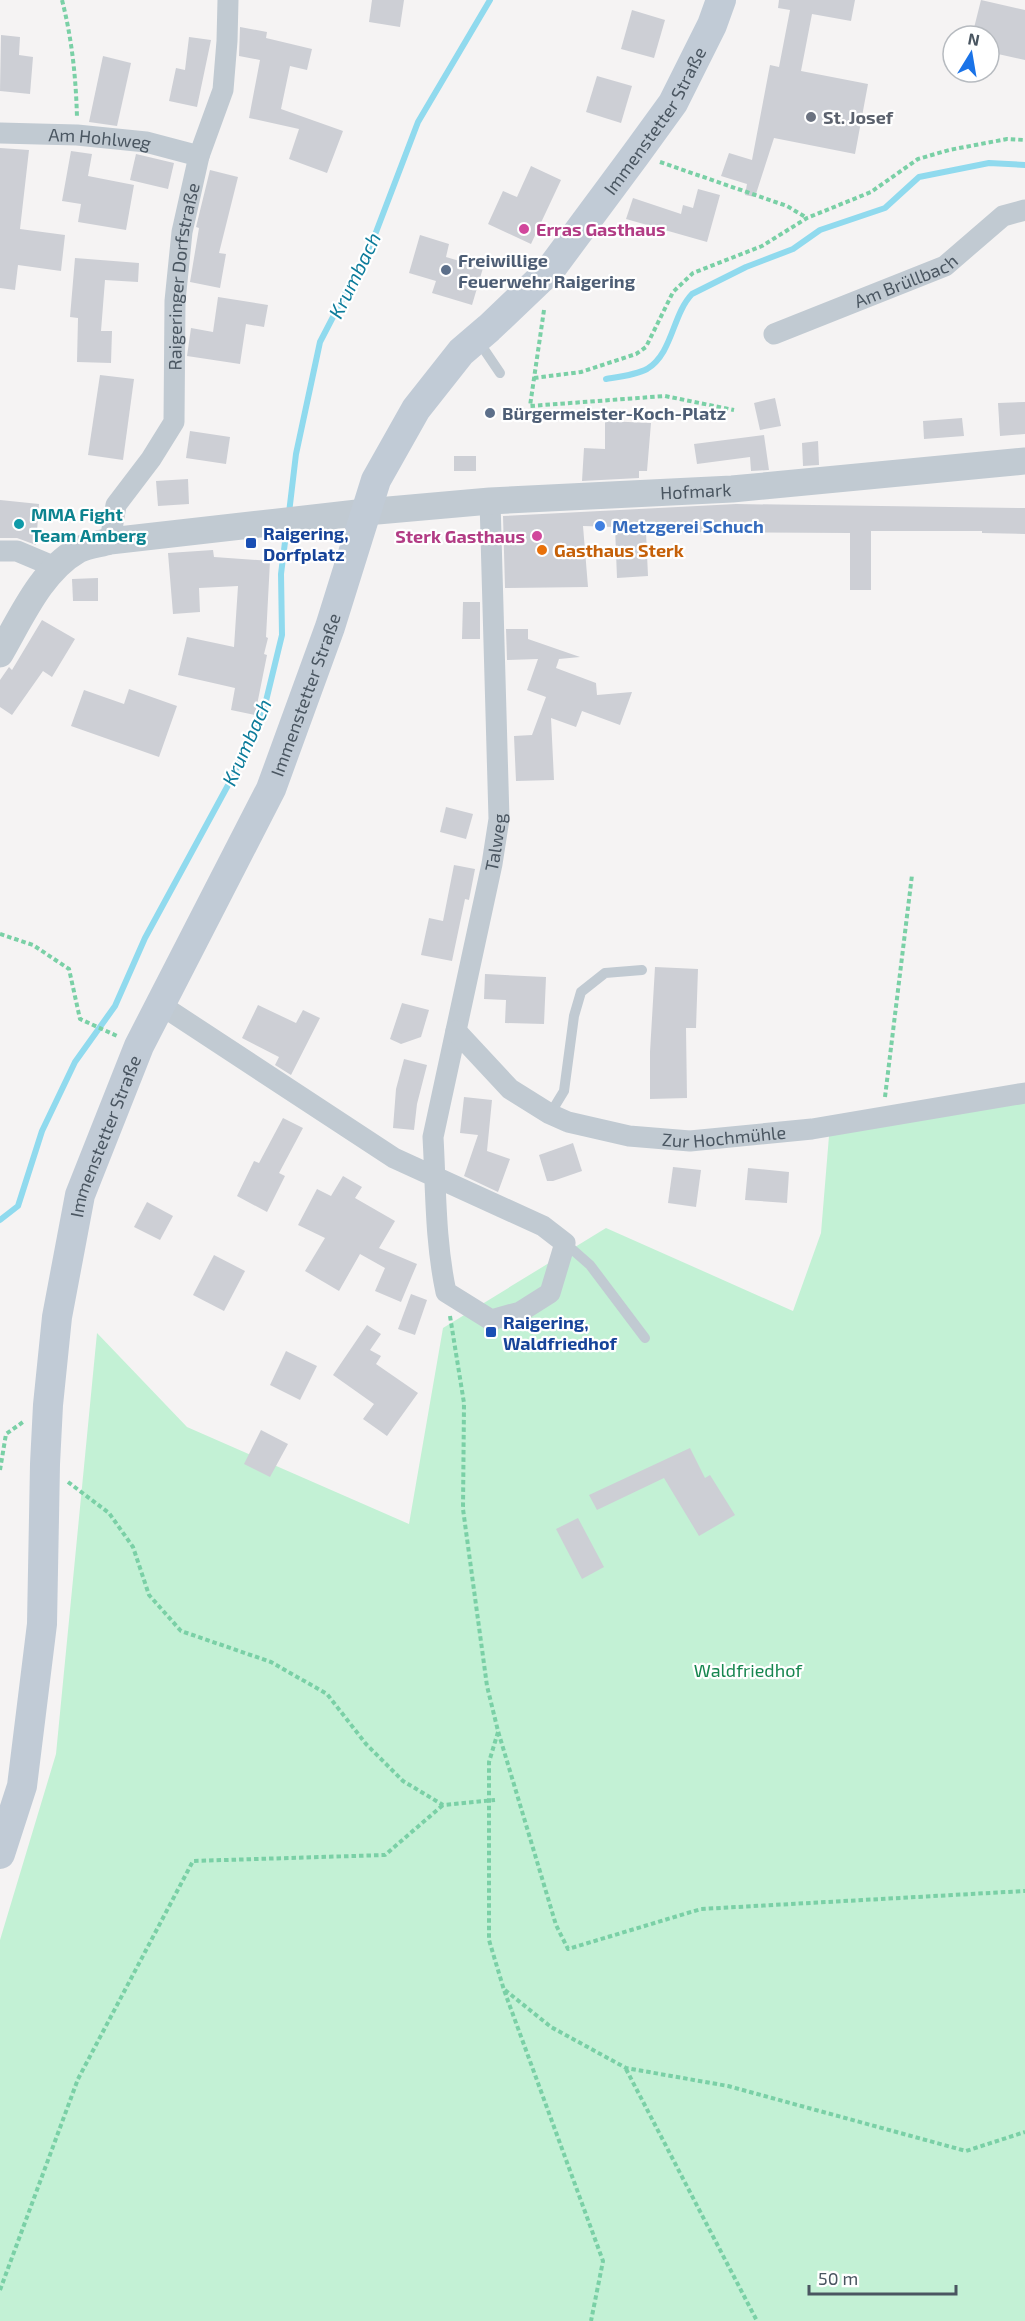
<svg xmlns="http://www.w3.org/2000/svg" width="1025" height="2321" viewBox="0 0 1025 2321" font-family="'Exo 2',sans-serif">
  <rect width="100%" height="100%" fill="#f5f3f3"/>
  <polygon fill="#c3f1d5" points="1025,1093 1025,2321 0,2321 0,1940 56,1754 97,1333 187,1427 409,1524 443,1328 606,1228 793,1311 821,1233 829,1136"/>
  <g fill="none" stroke-linecap="round" stroke-linejoin="round">
    <g stroke="#90daee" stroke-width="6">
      <path d="M606,379C618,377 636,375 647,369C673,353 672,315 692,294L746,267L793,249L820,230L885,208L919,177L989,163L1025,165"/>
      <polyline points="289,513 296,454 320,342 373,240 418,122 490,0"/>
      <polyline points="0,1220 18,1206 42,1131 75,1062 115,1006 145,938 233,776 265,705 282,635 281,574 287,526"/>
    </g>
  </g>
  <g fill="#cdcfd5">
    <polygon points="372,0 404,0 400,27 369,22"/>
    <polygon points="779,0 855,0 851,21 812,14 801,71 868,84 855,154 774,138 755,197 745,195 747,184 721,176 729,153 752,160 770,65 779,67 790,10 778,8"/>
    <polygon points="981,0 1025,10 1025,60 989,52 989,36 972,36"/>
    <polygon points="632,10 665,20 654,58 621,49"/>
    <polygon points="240,27 267,32 266,38 312,49 307,70 290,66 281,109 343,131 327,173 289,159 299,129 249,118 260,60 239,56"/>
    <polygon points="1,35 20,37 19,55 33,57 30,94 0,91"/>
    <polygon points="189,37 211,40 197,107 169,101 176,68 185,70"/>
    <polygon points="103,56 131,63 117,126 89,122"/>
    <polygon points="597,76 632,86 621,123 586,112"/>
    <polygon points="0,148 29,150 20,229 65,235 61,271 18,265 15,290 0,288"/>
    <polygon points="71,151 92,154 88,176 134,185 126,230 78,222 81,204 62,201"/>
    <polygon points="136,154 174,163 168,189 130,180"/>
    <polygon points="531,166 561,180 531,244 488,224 503,191 517,197"/>
    <polygon points="210,170 238,177 219,253 226,254 220,288 190,282 199,228 196,227"/>
    <polygon points="698,189 720,195 707,242 626,219 633,198 681,214 683,205 693,208"/>
    <polygon points="420,235 449,244 446,257 483,268 472,305 432,293 436,281 409,273"/>
    <polygon points="75,258 139,263 138,282 105,280 101,331 112,331 111,363 77,362 78,318 70,317"/>
    <polygon points="218,297 268,305 264,327 246,324 240,364 187,356 191,328 213,332"/>
    <polygon points="100,375 134,379 123,460 88,455"/>
    <polygon points="775,398 781,426 760,430 754,403"/>
    <polygon points="1025,402 1025,434 1000,436 998,403"/>
    <polygon points="962,418 964,436 924,439 923,421"/>
    <polygon points="605,421 651,423 647,471 639,471 639,478 582,481 584,448 605,449"/>
    <polygon points="190,431 230,437 226,464 186,458"/>
    <polygon points="764,435 769,470 751,471 750,457 697,464 694,444"/>
    <polygon points="818,441 819,465 803,466 802,443"/>
    <rect x="454" y="456" width="22" height="15"/>
    <polygon points="188,479 189,504 158,506 156,481"/>
    <polygon points="0,500 39,504 36,545 17,538 0,538"/>
    <polygon points="736,504 1025,508 1025,534 982,533 982,531 871,531 871,590 850,590 850,533 646,532 648,576 617,578 615,527 583,526 588,587 505,588 503,516"/>
    <polygon points="213,550 214,557 270,561 266,637 268,638 264,654 267,655 255,715 231,710 235,688 178,675 187,637 234,647 238,586 199,588 200,612 173,614 168,553"/>
    <polygon points="98,578 98,601 73,601 72,579"/>
    <polygon points="463,602 480,602 480,639 462,639"/>
    <polygon points="42,620 75,639 52,677 43,671 12,715 0,707 0,680 9,667 12,670"/>
    <polygon points="506,629 528,629 528,639 580,657 559,659 556,668 596,683 597,695 632,692 620,725 582,711 576,727 551,718 554,780 516,781 514,736 532,735 546,697 527,690 538,659 507,660"/>
    <polygon points="129,689 177,706 159,757 71,726 84,690 124,704"/>
    <polygon points="446,807 473,814 466,839 440,832"/>
    <polygon points="454,865 475,869 469,900 465,899 452,961 421,955 429,918 443,921"/>
    <polygon points="655,967 698,969 696,1028 686,1028 687,1098 650,1099 650,1052"/>
    <polygon points="485,974 546,977 544,1024 505,1023 506,1000 484,999"/>
    <polygon points="402,1003 429,1010 421,1037 401,1044 390,1039"/>
    <polygon points="258,1005 296,1023 303,1010 320,1018 291,1075 275,1065 279,1057 242,1038"/>
    <polygon points="404,1059 427,1065 417,1104 414,1130 393,1128 396,1089"/>
    <polygon points="464,1097 492,1100 487,1151 510,1159 498,1192 464,1176 478,1135 460,1133"/>
    <polygon points="283,1118 303,1128 279,1173 285,1176 267,1212 237,1196 254,1161 259,1163"/>
    <polygon points="573,1143 582,1171 553,1181 547,1181 539,1155"/>
    <polygon points="673,1167 701,1170 696,1207 668,1203"/>
    <polygon points="748,1168 789,1172 787,1203 745,1200"/>
    <polygon points="343,1176 362,1187 355,1198 395,1221 379,1248 417,1264 401,1302 375,1291 385,1268 360,1254 339,1291 305,1271 325,1238 298,1225 317,1189 331,1196"/>
    <polygon points="147,1202 173,1216 160,1240 134,1227"/>
    <polygon points="214,1255 245,1271 224,1311 193,1295"/>
    <polygon points="411,1294 427,1300 415,1335 398,1329"/>
    <polygon points="367,1325 381,1334 370,1350 381,1356 376,1364 418,1393 387,1436 363,1419 374,1404 333,1375"/>
    <polygon points="286,1351 317,1366 300,1400 270,1385"/>
    <polygon points="261,1430 288,1444 270,1477 244,1464"/>
    <polygon points="690,1448 705,1478 710,1475 735,1515 699,1536 664,1478 597,1510 589,1495"/>
    <polygon points="578,1518 604,1567 582,1579 556,1529"/>
  </g>
  <g fill="none" stroke-linecap="round" stroke-linejoin="round">
    <g stroke="#7ad0a6" stroke-width="4" stroke-dasharray="4.5 3" stroke-linecap="butt">
      <path d="M62,0C72,39 76,78 77,118"/>
      <polyline points="660,162 787,206 807,218"/>
      <polyline points="544,310 530,406 665,396 734,410"/>
      <polyline points="534,378 581,372 636,354 646,347 673,292 693,273 762,246 807,218 871,192 918,159 949,150 1007,139 1025,140"/>
      <polyline points="0,934 33,945 69,969 80,1019 117,1036"/>
      <polyline points="885,1097 912,875"/>
      <polyline points="450,1316 464,1403 463,1509 487,1686 498,1731 556,1925 568,1949 701,1909 1025,1891"/>
      <polyline points="0,1470 6,1434 23,1422"/>
      <polyline points="68,1482 109,1513 133,1547 149,1595 181,1631 271,1662 327,1694 366,1744 403,1781 443,1805 495,1800"/>
      <polyline points="498,1732 489,1762 489,1940 504,1990 603,2261 591,2321"/>
      <polyline points="505,1990 551,2027 626,2068 728,2086 966,2151 1025,2132"/>
      <polyline points="626,2069 757,2321"/>
      <polyline points="0,2290 78,2079 193,1861 385,1855 443,1805"/>
    </g>
    <g stroke="#c1cad2" stroke-width="10">
      <polyline points="477,339 500,373"/>
      <polyline points="550,1114 564,1091 574,1016 581,992 605,973 642,970"/>
      <polyline points="565,1243 590,1265 645,1338"/>
    </g>
    <g stroke="#c1cad2" stroke-width="21">
      <path id="s1" d="M0,133L77,135L146,142L199,156"/>
      <path id="s2" d="M774,334L945,266L1003,216L1025,210"/>
      <path id="s3" d="M110,541L116,505L151,459L174,422L175,301L182,232L199,156L223,90L227,41L228,0"/>
      <polyline points="0,551 17,551 55,567"/>
      <path id="s4" d="M161,1005L394,1158L543,1226L565,1243L550,1293L520,1312L491,1320L446,1292C435,1241 436,1189 433,1137L492,864L499,819L490,501"/>
      <path id="s5" d="M456,1031L510,1089L550,1114L568,1122L629,1136L690,1141L812,1129L1025,1093"/>
    </g>
    <path stroke="#c1cad2" stroke-width="27" id="s6" d="M0,654C21,618 41,571 78,550C87,545 100,544 110,541L366,512L490,501L732,489L1025,461"/>
    <path stroke="#c1cbd6" stroke-width="30" id="s7" d="M0,1854L22,1786L42,1624L45,1464L48,1405L57,1317L80,1195L139,1046L271,789L330,627L376,480L416,409L461,352L489,328L550,270L636,154L673,103L712,25L721,0"/>
  </g>
  <circle fill="#6b7280" stroke="#fff" stroke-width="2" cx="811" cy="117" r="6"/>
  <g fill="#d1479c" stroke="#fff" stroke-width="2">
    <circle cx="524" cy="229" r="6"/>
    <circle cx="537" cy="536" r="6"/>
  </g>
  <g fill="#5c6f8a" stroke="#fff" stroke-width="2">
    <circle cx="446" cy="270" r="6"/>
    <circle cx="490" cy="413" r="6"/>
  </g>
  <circle fill="#0f9aa8" stroke="#fff" stroke-width="2" cx="19" cy="524" r="6"/>
  <circle fill="#3f7fe0" stroke="#fff" stroke-width="2" cx="600" cy="526" r="6"/>
  <g fill="#1a4fb4" stroke="#fff" stroke-width="2">
    <rect x="245" y="537" width="12" height="12" rx="3"/>
    <rect x="485" y="1326" width="12" height="12" rx="3"/>
  </g>
  <circle fill="#e8710a" stroke="#fff" stroke-width="2" cx="542" cy="550" r="6"/>
  <g text-anchor="middle" dominant-baseline="central" stroke-width="4.5" stroke-linejoin="round" paint-order="stroke">
    <g font-size="18" font-weight="bold" fill="#5b616d" stroke="#fff" text-anchor="start">
      <text x="823" y="117">St. Josef</text>
    </g>
    <g font-size="18" fill="#4a5661" stroke="#fff">
      <text stroke="none"><textPath href="#s7" startOffset="1900">Immenstetter Straße</textPath></text>
      <text stroke="none"><textPath href="#s1" startOffset="100">Am Hohlweg</textPath></text>
      <text stroke="none"><textPath href="#s3" startOffset="284">Raigeringer Dorfstraße</textPath></text>
      <text stroke="none"><textPath href="#s2" startOffset="142">Am Brüllbach</textPath></text>
      <text stroke="none"><textPath href="#s6" startOffset="753">Hofmark</textPath></text>
      <text stroke="none"><textPath href="#s7" startOffset="1216">Immenstetter Straße</textPath></text>
      <text stroke="none"><textPath href="#s4" startOffset="1098">Talweg</textPath></text>
      <text stroke="none"><textPath href="#s5" startOffset="304">Zur Hochmühle</textPath></text>
      <text stroke="none"><textPath href="#s7" startOffset="730">Immenstetter Straße</textPath></text>
    </g>
    <g font-size="18" font-weight="bold" fill="#b23c85" stroke="#fff" text-anchor="start">
      <text x="536" y="229">Erras Gasthaus</text>
      <text x="525" y="536" text-anchor="end">Sterk Gasthaus</text>
    </g>
    <g font-size="18" font-weight="bold" fill="#4e5e75" stroke="#fff" text-anchor="start">
      <text x="458" y="260">Freiwillige<tspan x="458" dy="21">Feuerwehr Raigering</tspan></text>
      <text x="502" y="413">Bürgermeister-Koch-Platz</text>
    </g>
    <g font-size="18" font-weight="bold" fill="#0d838f" stroke="#fff" text-anchor="start">
      <text x="31" y="514">MMA Fight<tspan x="31" dy="21">Team Amberg</tspan></text>
    </g>
    <g font-size="18" font-weight="bold" fill="#366cbe" stroke="#fff" text-anchor="start">
      <text x="612" y="526">Metzgerei Schuch</text>
    </g>
    <g font-size="18" font-weight="bold" fill="#164399" stroke="#fff" text-anchor="start">
      <text x="263" y="533">Raigering,<tspan x="263" dy="21">Dorfplatz</tspan></text>
      <text x="503" y="1322">Raigering,<tspan x="503" dy="21">Waldfriedhof</tspan></text>
    </g>
    <g font-size="18" font-weight="bold" fill="#c56008" stroke="#fff" text-anchor="start">
      <text x="554" y="550">Gasthaus Sterk</text>
    </g>
    <g font-size="18" fill="#17864f" stroke="#fff">
      <text x="748" y="1670">Waldfriedhof</text>
    </g>
    <g font-size="20" font-style="italic" fill="#0c7c9b" stroke="#fff">
      <text transform="translate(354 275) rotate(-64)">Krumbach</text>
      <text transform="translate(246 742) rotate(-66)">Krumbach</text>
    </g>
  </g>
  <g transform="translate(971 54) rotate(11)"><circle r="28" fill="#ffffff" stroke="#b7bbc0" stroke-width="1.5"/>
  <path d="M0-4.5L10 22L0 15L-10 22Z" fill="#1a73e8"/>
  <text y="-9" font-size="16" font-weight="bold" text-anchor="middle" fill="#4a5661">N</text>
  </g>
  <path d="M809 2285v9h147v-9" fill="none" stroke="#4a5661" stroke-width="3"/>
  <text x="818" y="2285" font-size="18" fill="#4a5661" stroke="#ffffff" stroke-width="4.5" paint-order="stroke">50 m</text>
</svg>
